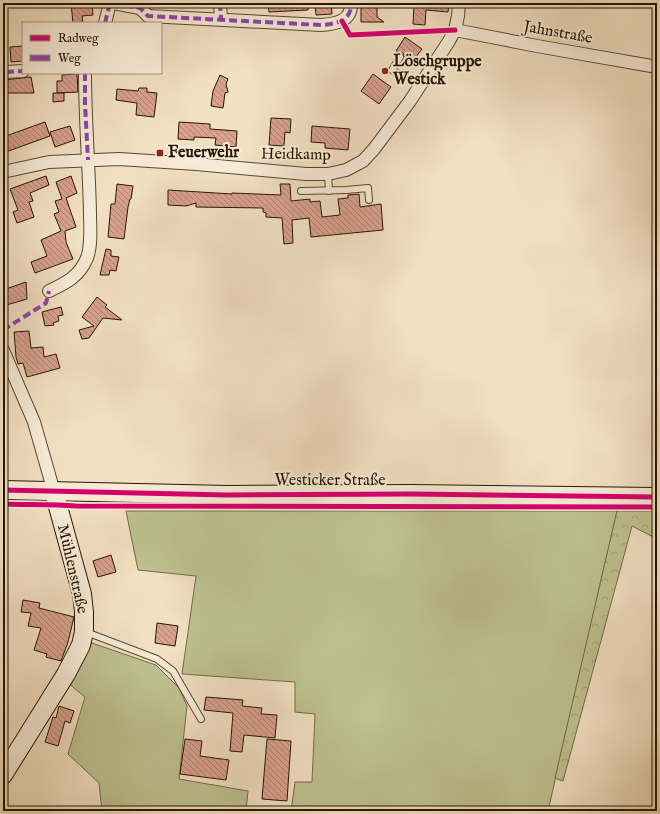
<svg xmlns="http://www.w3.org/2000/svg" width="660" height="814" viewBox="0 0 660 814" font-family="'IM FELL English',serif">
  <defs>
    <pattern id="forest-crowns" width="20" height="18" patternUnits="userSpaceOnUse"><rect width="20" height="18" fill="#bec190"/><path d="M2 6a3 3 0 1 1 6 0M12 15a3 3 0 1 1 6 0" fill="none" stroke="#a3a57b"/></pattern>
    <pattern id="building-back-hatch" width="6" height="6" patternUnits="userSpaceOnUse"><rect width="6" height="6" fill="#d9a18e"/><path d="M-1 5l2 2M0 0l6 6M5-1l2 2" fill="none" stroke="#b08272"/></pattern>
  </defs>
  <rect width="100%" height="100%" fill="#f2e0c2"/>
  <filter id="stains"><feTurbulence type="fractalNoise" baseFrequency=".005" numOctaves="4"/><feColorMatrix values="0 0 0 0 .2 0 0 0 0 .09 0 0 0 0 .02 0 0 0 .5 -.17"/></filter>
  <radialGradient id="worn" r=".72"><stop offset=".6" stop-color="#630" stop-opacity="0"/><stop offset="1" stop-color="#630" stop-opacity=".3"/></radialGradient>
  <g fill="#bec190" stroke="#726c4a">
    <polygon points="126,511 617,511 548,811 291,811 295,782 312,782 315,714 295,712 295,682 182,674 196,576 138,570"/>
    <polygon points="89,642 156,665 179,688 187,706 179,779 248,791 246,811 102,811 99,783 68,754 85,697 68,683"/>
  </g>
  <polygon fill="url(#forest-crowns)" stroke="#726c4a" points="617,511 657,511 657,539 632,526 563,781 555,778"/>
  <g fill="url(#building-back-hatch)" stroke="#251603">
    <polygon points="71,3 92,3 93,15 82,16 83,23 73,23"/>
    <polygon points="268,3 308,3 308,10 269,12"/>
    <polygon points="315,3 331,3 332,14 316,15"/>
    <polygon points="419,3 449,3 448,12 426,10 425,25 413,24 414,6 419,7"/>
    <polygon points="361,4 377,4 377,17 384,22 361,22"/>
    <polygon points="405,37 422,49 412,62 404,56 403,53 396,51"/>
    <polygon points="23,46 23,61 11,62 10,47"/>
    <polygon points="77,74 78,92 57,93 57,81 62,81 62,75"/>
    <polygon points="373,74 391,87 379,104 361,91"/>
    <polygon points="220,75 228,79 226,84 228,92 225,93 223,108 211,106 213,91"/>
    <polygon points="31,77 34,93 3,93 3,80"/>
    <polygon points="139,88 147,88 147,92 157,93 154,117 136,115 137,103 116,100 117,89 138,91"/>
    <polygon points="53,93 64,93 64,101 53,102"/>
    <polygon points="271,118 291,119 290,133 285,132 284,146 269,145"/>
    <polygon points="45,122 50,136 3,153 3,137"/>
    <polygon points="179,122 210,124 210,129 237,131 236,147 215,145 216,138 194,137 194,140 178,139"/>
    <polygon points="70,126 75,140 55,147 50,132"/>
    <polygon points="312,126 350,129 348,150 325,148 325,143 311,142"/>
    <polygon points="46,176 49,185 30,193 33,201 29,202 34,217 17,223 13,212 18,210 10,189"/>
    <polygon points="71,176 77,193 66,198 76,227 65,231 66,242 73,259 35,273 31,262 47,256 41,240 61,231 54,214 59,212 55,201 62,199 56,182"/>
    <polygon points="117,184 133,186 131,199 130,199 128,207 124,239 108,237 111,204 115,204"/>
    <polygon points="280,184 290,184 291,201 310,199 310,202 320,201 322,217 340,215 338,199 348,198 348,195 359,194 360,207 381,204 383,230 311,237 309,218 292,220 293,243 284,244 282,218 266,217 266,213 263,212 263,208 196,207 196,203 186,206 168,205 168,190 232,194 232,193 281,195"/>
    <polygon points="106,249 111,250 111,256 119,257 116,271 110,270 109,275 100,275"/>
    <polygon points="26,282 27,299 3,306 3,290"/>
    <polygon points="97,297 107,305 105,307 122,320 103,318 89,338 82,339 79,330 94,326 82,317"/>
    <polygon points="61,307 63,315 58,316 59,321 53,323 54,325 45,326 42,312"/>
    <polygon points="29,331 31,348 43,347 44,357 56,354 60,368 27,377 23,363 18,364 16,357 14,332"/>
    <polygon points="111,555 116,572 98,577 93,561"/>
    <polygon points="23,600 40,603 39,608 74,617 68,642 61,661 46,657 47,654 34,650 41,628 28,626 31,613 21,612"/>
    <polygon points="157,623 178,626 175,646 155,643"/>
    <polygon points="206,697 243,700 242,706 262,708 261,714 277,715 275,738 244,735 242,752 230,751 233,713 204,710"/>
    <polygon points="59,706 74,711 70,723 65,721 58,746 45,742 53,717 56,718"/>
    <polygon points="185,739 202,741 200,756 229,760 226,780 180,774"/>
    <polygon points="267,739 291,741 287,801 262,799"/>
  </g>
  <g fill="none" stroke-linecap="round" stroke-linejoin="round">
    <g stroke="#584833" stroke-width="8">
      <g id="lane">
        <polyline points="400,57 392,70 420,86"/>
        <polyline points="328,174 329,191"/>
        <polyline points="301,191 346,190 368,188 369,200"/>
        <polyline points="86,632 157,659 173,671 201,719"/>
      </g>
    </g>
    <g stroke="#584833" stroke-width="14">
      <g id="street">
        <path d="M113,3L140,8L148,16L321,25C336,24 352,21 351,3"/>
        <polyline points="220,3 221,19"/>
        <polyline points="105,23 110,3"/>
        <polyline points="455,30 537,46 657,67"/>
        <polyline points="6,72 23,71"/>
        <polyline points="3,172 49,162 119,159 196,164 306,174 328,174 346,170 363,161 374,149 410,101 449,41 455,30 458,16 459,3"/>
        <path d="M49,291C66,283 79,277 87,258C92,245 90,227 90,213C89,166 85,120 85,73"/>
        <polyline points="3,350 34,422 54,492"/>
      </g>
    </g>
    <g stroke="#251603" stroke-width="20">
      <g id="secondary">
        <polyline points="3,490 227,495 411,494 657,497"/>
        <polyline points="3,775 66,674 81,645 84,632 84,612 82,594 54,492"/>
      </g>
    </g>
    <use href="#lane" stroke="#f7ebd7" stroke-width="6"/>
    <use href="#street" stroke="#f7ebd7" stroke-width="12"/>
    <use href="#secondary" stroke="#f7ebd7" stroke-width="18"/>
    <g stroke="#8e44ad" stroke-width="4" stroke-dasharray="8 4" stroke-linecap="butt">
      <path d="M113,3L140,8L148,16L321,25C336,24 352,21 351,3"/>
      <polyline points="220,3 221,19"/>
      <polyline points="105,23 110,3"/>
      <polyline points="6,72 23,71"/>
      <polyline points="85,73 85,104 88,160"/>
      <polyline points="3,330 46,303 49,291"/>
    </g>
    <g stroke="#f7ebd7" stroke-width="8">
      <g id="cycleway">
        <polyline points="342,21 350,35 455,30"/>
        <polyline points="3,490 227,495 411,494 657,497"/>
        <path d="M3,504C27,505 52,504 76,506L657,507"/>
      </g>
    </g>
    <use href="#cycleway" stroke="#d6006c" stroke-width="5"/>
  </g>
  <g fill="#8f2418" stroke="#f7ebd7" stroke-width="1.5">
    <circle cx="385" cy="71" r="4"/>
    <rect x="156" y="149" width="8" height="8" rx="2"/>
  </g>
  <g text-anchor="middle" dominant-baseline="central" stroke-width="4" stroke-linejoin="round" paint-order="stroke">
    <g font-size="16" fill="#251603" stroke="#f7ebd7">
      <text transform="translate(558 33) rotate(10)">Jahnstraße</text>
      <text transform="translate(296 155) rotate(1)">Heidkamp</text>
      <text x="330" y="481">Westicker Straße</text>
      <text transform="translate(72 569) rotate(77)">Mühlenstraße</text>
    </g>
    <g font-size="16" font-weight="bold" fill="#251603" stroke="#f7ebd7" text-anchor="start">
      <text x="393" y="62">Löschgruppe<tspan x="393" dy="18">Westick</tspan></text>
      <text x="168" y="153">Feuerwehr</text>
    </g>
  </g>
  <rect width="660" height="814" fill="none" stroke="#f2e0c2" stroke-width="16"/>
  <rect x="4" y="4" width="652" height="806" fill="none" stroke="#251603" stroke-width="2"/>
  <rect x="8" y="8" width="644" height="798" fill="none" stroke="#251603"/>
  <rect x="22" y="22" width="140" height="52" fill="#f7ebd7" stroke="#a39682"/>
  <rect x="30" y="35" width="20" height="6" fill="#d6006c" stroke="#a39682"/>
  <text x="58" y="42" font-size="12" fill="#251603">Radweg</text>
  <rect x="30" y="55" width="20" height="6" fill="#8e44ad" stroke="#a39682"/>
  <text x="58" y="62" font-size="12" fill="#251603">Weg</text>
  <rect width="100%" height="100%" filter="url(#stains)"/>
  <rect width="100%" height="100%" fill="url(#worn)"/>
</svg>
